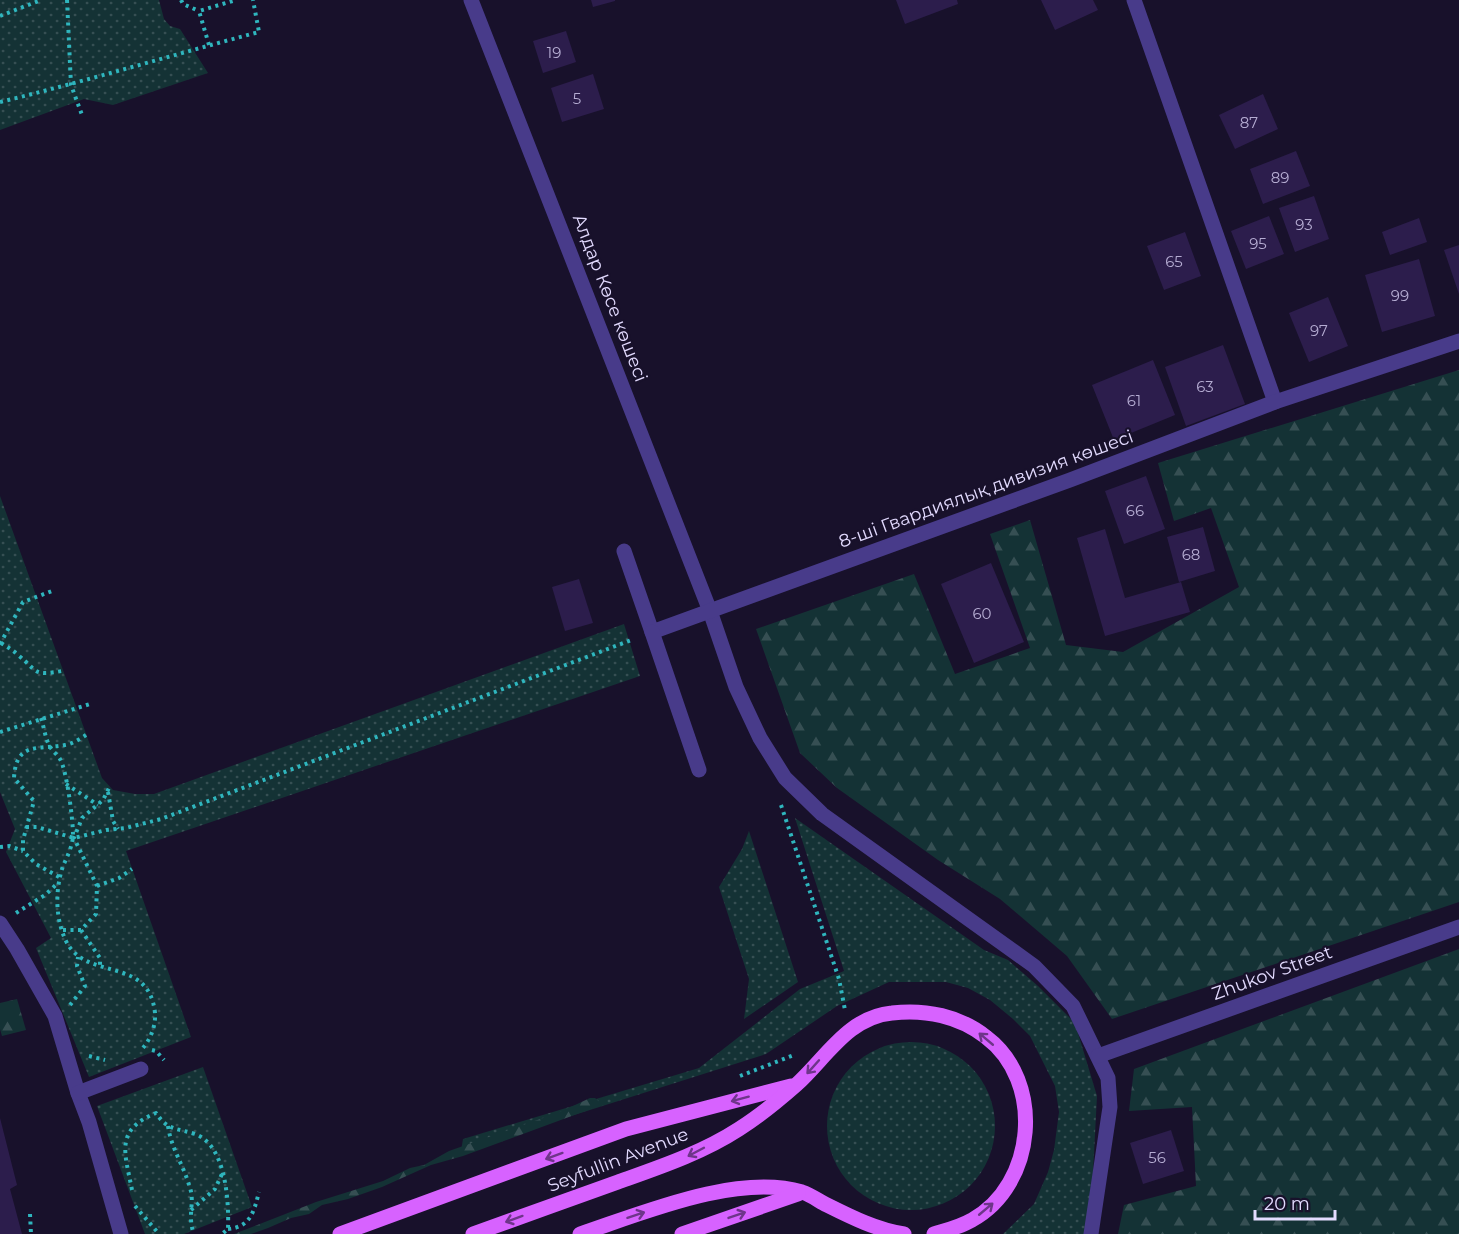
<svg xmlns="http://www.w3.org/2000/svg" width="1459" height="1234" viewBox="0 0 1459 1234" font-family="Montserrat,sans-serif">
  <defs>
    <pattern id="green-dots" width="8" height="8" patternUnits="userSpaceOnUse" patternTransform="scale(1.5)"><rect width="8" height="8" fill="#143235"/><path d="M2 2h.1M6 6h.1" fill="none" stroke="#364f53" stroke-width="1.8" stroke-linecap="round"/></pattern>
    <pattern id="forest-firs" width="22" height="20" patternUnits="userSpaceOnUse" patternTransform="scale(1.5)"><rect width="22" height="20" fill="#143235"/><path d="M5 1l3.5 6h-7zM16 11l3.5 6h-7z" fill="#364f53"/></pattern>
  </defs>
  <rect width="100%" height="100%" fill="#18112b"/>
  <g fill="url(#green-dots)">
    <polygon points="0,0 159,0 164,19 170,26 180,29 208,73 113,105 84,99 0,130"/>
    <polygon points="0,496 102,778 113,790 135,794 154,794 624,624 640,676 126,851 191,1037 89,1077 36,948 51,938 6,852 15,829 0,792"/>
    <polygon points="795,818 984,950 1008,960 1038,986 1075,1023 1097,1096 1092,1192 1093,1234 1003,1234 1034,1204 1048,1172 1054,1150 1059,1112 1055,1086 1030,1036 1013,1019 990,1000 968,988 946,982 889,982 837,1006 766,1054 461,1151 463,1139 699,1068 800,989 844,971"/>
    <polygon points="749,831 798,982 744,1019 749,979 719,887 742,849"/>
    <circle cx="911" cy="1126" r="84"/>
    <polygon points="203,1067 252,1207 184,1234 145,1234 97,1106"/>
  </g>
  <g fill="url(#forest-firs)">
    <polygon points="1459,370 1459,902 1112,1019 1067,956 1000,899 938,860 837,788 800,753 756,629 914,574 955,674 1030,648 990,534 1030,520 1066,645 1123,652 1239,587 1211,508 1174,521 1158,463"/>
    <polygon points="1459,949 1459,1234 1118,1234 1124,1205 1196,1186 1192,1107 1129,1111 1134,1069"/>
    <polygon points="17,999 26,1030 2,1036 0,1029 0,1003"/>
    <polygon points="590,1098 595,1098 601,1103 596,1107 463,1156 431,1165 382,1187 348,1199 322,1205 309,1214 291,1218 268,1228 251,1234 234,1234 316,1202 383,1181 410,1168 424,1165 449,1151 560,1112"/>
  </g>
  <g fill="#2c1d4c">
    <polygon points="591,0 615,0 615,1 593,7"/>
    <polygon points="896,0 957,0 958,4 905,24"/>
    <polygon points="1041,0 1093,0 1098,10 1055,30"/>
    <polygon points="566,31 576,62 543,73 533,41"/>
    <polygon points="593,74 604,109 562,122 551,88"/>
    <polygon points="1263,94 1278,129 1235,149 1219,115"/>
    <polygon points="1296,151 1310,186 1263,204 1250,169"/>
    <polygon points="1314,196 1329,239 1295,252 1279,208"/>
    <polygon points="1269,216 1284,254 1246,269 1231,231"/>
    <polygon points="1419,218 1427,242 1390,255 1382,232"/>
    <polygon points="1185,232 1201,276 1164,290 1147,246"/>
    <polygon points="1459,245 1459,294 1444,250"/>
    <polygon points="1419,259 1435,316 1382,332 1365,275"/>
    <polygon points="1328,297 1348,346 1309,362 1289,313"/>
    <polygon points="1223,345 1245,404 1186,426 1165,367"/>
    <polygon points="1153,360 1175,415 1114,440 1092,385"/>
    <polygon points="1146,476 1165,529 1124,544 1105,491"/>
    <polygon points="1203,527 1215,571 1179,582 1167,537"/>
    <polygon points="1105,529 1125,598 1181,582 1190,612 1105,636 1077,538"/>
    <polygon points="991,563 1024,642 974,663 941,584"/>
    <polygon points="579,579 593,623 565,631 552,587"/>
    <polygon points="0,1118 17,1185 10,1189 22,1234 0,1234"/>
    <polygon points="1171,1130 1184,1171 1143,1184 1130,1143"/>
  </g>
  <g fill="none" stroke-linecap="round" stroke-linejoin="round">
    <g stroke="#2fb6be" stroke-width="4" stroke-dasharray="3 4.5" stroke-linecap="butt">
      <polyline points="67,0 71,85 82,115"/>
      <polyline points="181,0 183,4 199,11"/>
      <polyline points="0,16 41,0"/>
      <polyline points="209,45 199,11 236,0"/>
      <path d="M0,102C87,81 172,55 259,32L253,0"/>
      <path d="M1,643C7,647 13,650 18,655C39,672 32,676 62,671"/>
      <polyline points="0,644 23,602 52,591"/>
      <path d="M41,718C44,727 45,737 49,745C51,750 57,754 60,759C67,771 73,820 73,835C73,845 67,857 63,866C55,890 55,918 66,941C86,982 149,955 155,1013C156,1026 150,1041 141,1050"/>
      <polyline points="0,732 90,704"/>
      <polyline points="66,784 98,805"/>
      <polyline points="108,792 113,821 118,829"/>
      <polyline points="781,805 839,979 845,1010"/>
      <polyline points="26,827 37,827 74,838 106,830 126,828 161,819 634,639"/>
      <polyline points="0,847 9,846 23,851"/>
      <path d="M59,877L36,864L23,851V840L34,801L14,778C16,741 38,750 65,745C72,744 80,739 86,735"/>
      <polyline points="97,886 119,878 132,869"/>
      <polyline points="16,913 45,895 58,883"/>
      <polyline points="63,930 81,930 96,914 97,886 74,838 82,818 103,800 110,786"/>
      <polyline points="81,930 100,958 100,966"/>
      <polyline points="70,1005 85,986 77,966 78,957"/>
      <polyline points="152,1050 156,1051 164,1060"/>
      <polyline points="89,1056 105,1060"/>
      <polyline points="740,1076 794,1055"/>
      <path d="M168,1126C171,1148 184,1166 190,1188C195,1203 187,1216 194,1234"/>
      <path d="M132,1190C125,1153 114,1130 156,1113C168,1131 177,1128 195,1134C226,1145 229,1201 228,1229L222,1234"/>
      <polyline points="135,1206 159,1234"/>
      <polyline points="191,1210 215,1189 222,1174"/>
      <polyline points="30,1214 31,1234"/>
      <path d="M228,1229C251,1227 254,1211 259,1192"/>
    </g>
    <g stroke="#483b8a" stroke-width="15">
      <polyline points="471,0 710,611 736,687 760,738 785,778 822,814 1034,966 1073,1006 1108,1078 1110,1107 1091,1234"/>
      <polyline points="1134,0 1275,402"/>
      <polyline points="624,551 652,632 1070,480 1275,402 1459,341"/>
      <polyline points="652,632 699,770"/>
      <polyline points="0,923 17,949 55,1016 78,1093 89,1122 121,1234"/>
      <polyline points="1098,1056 1459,927"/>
      <polyline points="78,1093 141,1069"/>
    </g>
    <g stroke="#d762ff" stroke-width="15">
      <polyline points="340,1234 626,1129 791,1086"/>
      <path d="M473,1234C521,1217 570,1199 618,1182C660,1167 702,1153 739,1129C758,1117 779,1100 796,1085C826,1058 848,1017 892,1013C925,1009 960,1016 986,1037C1045,1081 1036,1185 972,1220C960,1227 947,1230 934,1234"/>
      <path d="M580,1234C643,1213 737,1173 802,1192C811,1195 819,1201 827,1205C851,1217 877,1230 904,1234"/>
      <polyline points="682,1234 798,1194"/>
    </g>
  </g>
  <defs><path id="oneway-shaft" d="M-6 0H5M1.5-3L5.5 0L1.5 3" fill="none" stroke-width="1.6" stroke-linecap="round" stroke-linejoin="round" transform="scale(1.5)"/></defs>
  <g stroke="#6e358a">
    <use href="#oneway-shaft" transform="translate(986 1039) rotate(-140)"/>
    <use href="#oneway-shaft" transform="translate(813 1067) rotate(132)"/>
    <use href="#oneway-shaft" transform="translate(740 1099) rotate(165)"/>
    <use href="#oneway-shaft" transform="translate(696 1152) rotate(152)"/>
    <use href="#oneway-shaft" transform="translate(554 1156) rotate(160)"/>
    <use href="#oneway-shaft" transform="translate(986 1209) rotate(-40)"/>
    <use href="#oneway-shaft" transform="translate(636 1215) rotate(-18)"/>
    <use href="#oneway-shaft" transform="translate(737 1215) rotate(-19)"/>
    <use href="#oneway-shaft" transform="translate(514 1219) rotate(160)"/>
  </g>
  <g text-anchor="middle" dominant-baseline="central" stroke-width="4.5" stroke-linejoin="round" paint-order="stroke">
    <g font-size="15" fill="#b5acd2">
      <text x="554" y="52">19</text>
      <text x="577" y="98">5</text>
      <text x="1249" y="122">87</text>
      <text x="1280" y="177">89</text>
      <text x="1304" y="224">93</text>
      <text x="1258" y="243">95</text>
      <text x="1174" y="261">65</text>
      <text x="1400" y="295">99</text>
      <text x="1319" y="330">97</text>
      <text x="1205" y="386">63</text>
      <text x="1134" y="400">61</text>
      <text x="1135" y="510">66</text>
      <text x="1191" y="554">68</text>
      <text x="982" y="613">60</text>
      <text x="1157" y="1157">56</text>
    </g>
    <g font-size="18" fill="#e3dbff" stroke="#18112b">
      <text transform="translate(610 298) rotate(69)">Алдар Көсе көшесі</text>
      <text transform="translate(986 489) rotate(-20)">8-ші Гвардиялық дивизия көшесі</text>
      <text transform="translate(1272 973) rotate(-20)">Zhukov Street</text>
      <text transform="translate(618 1160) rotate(-21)">Seyfullin Avenue</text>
    </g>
  </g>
  <path d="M1255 1210v9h80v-9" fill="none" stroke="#e3dbff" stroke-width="3"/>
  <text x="1264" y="1210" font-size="18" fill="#e3dbff" stroke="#18112b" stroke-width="4.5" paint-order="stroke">20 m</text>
</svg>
